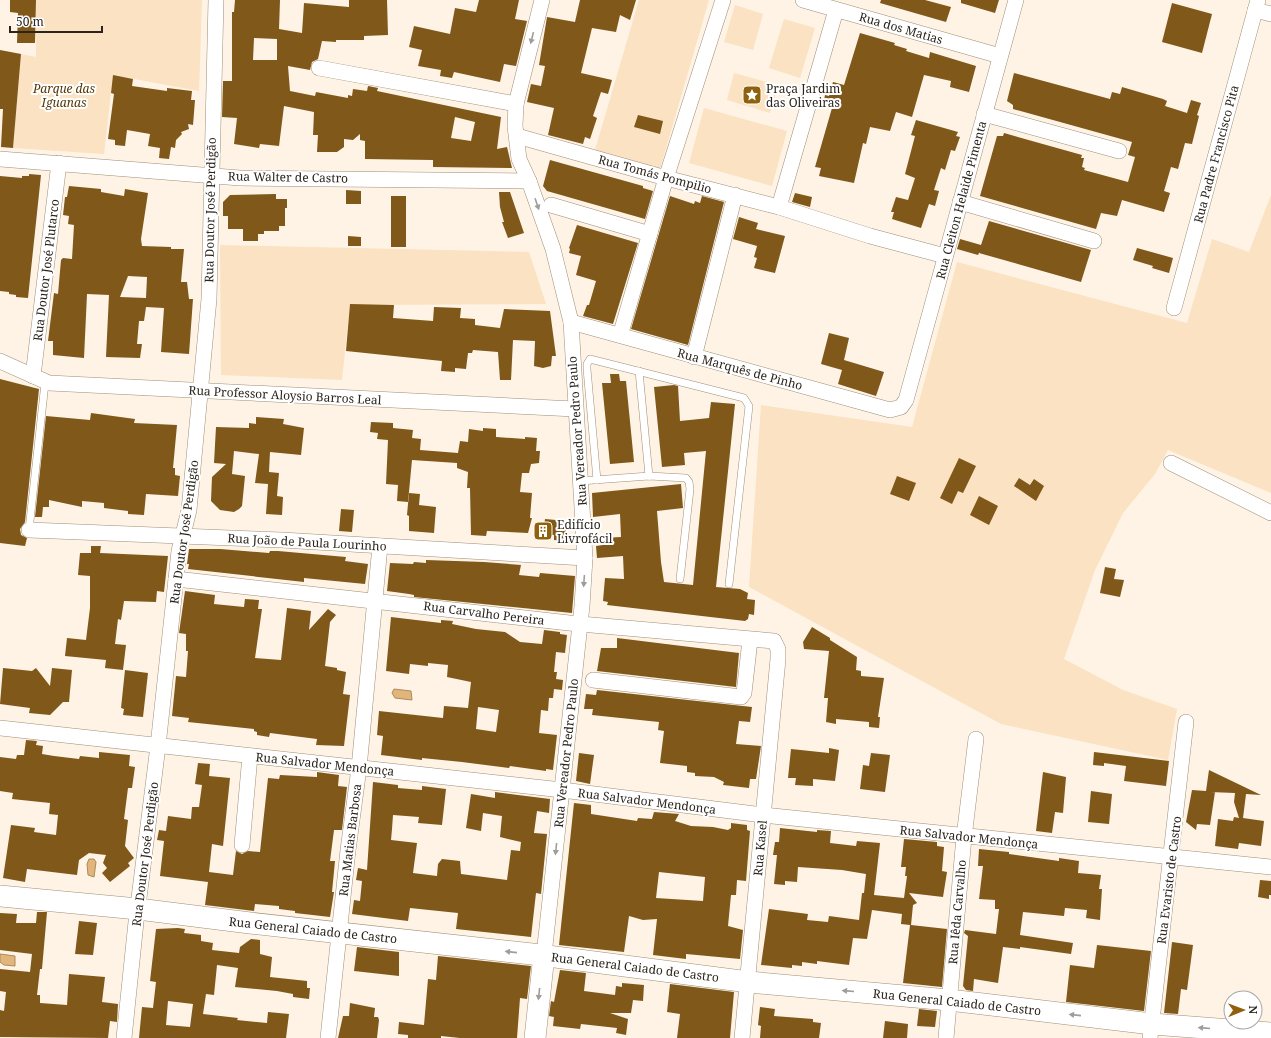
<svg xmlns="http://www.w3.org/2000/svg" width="1271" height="1038" viewBox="0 0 1271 1038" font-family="'Noto Serif',serif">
  <rect width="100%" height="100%" fill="#fef3e5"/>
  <g fill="#fae2c2">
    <polygon points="36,0 202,0 199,91 113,75 104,154 13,148 21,54 36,57"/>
    <polygon points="639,0 709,0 660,169 595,150"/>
    <polygon points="735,5 763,14 753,50 724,42"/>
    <polygon points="784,19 815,28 800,78 769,68"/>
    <polygon points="734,73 778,85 770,113 727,100"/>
    <polygon points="704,108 787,131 772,186 689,163"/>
    <polygon points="1271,195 1271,493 1168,450 1155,474 1123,513 1095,570 1064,659 1123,690 1177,709 1168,760 1001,724 749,587 761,405 912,427 957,262 1187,323 1212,239 1249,252"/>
    <polygon points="220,245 529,252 546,304 350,305 342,380 221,375"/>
  </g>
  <g fill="#e2b67b" stroke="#ab8a5e">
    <polygon points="394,689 411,691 412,700 395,698 392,693"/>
    <polygon points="89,859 94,859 96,862 94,877 88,875 87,864"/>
    <polygon points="0,954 15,956 15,966 4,965 0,962"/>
  </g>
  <g fill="#7f581a" fill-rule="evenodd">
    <polygon points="10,0 36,0 35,43 17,43 18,13 10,12"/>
    <path d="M235,0H280L279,29L302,33L304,3L349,7V0H387L388,35L364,36V40H336V42L322,41L318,59L312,62L310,70L288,66L290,91L315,96L316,92L348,98V95L352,96L353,89L367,91L368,86L378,88L377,91L501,117L497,149L507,147L512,168L433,167V160L365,159V141L360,140V134L353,140L344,139V147L337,152H317L318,135H313L314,112L284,106L279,146L260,144L259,148L234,144L237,118L222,117L223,81H232V12H234ZM254,38L277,39V60H253ZM455,117L475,122L471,141L451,138Z"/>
    <polygon points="479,0 519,0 515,19 527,21 516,66 504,64 500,82 454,72 452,78 440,76 441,70 418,66 422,50 409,47 414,26 450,34 455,8 476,12"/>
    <polygon points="580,0 636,0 630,20 620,15 616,32 592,28 581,73 612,80 608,94 601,92 593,116 597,118 590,139 585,137 583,144 548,135 554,108 527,102 531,84 541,86 545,66 539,65 547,17 575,22"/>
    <polygon points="881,0 925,0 951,7 946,22 880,3"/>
    <polygon points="961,0 999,0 995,13 961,3"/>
    <polygon points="1172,3 1212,14 1202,53 1162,42"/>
    <polygon points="860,33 895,43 894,45 907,49 906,51 929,58 930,52 976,66 969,92 950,87 951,81 924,75 912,117 896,112 890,131 870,127 866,144 863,143 854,183 819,176 821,168 815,167 832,108 823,105 825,95 829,96 833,82 844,85"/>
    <polygon points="0,50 21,54 13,148 1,147 3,109 0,109"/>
    <polygon points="1014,73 1110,99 1112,92 1120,94 1122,87 1163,99 1167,101 1165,106 1187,113 1191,100 1201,103 1197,115 1199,116 1192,144 1185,143 1178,169 1171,167 1164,191 1170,193 1164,212 1122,200 1117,216 1101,213 1096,229 980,196 997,136 1003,136 1004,133 1082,155 1081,158 1084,158 1082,167 1085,168 1084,170 1128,182 1135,157 1128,155 1132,142 1013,109 1013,105 1007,101"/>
    <polygon points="113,75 133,79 132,86 167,91 167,88 192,91 191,100 195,100 193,125 188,124 189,129 181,132 182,134 176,140 175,148 171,147 169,159 159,158 160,148 148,146 150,134 127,130 125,146 115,145 115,140 108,139 114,94 111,93"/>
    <polygon points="638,115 663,121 660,134 634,127"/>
    <polygon points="916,120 958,132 956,136 960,137 955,151 951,150 945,170 941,168 934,190 939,191 935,206 929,204 921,228 892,219 894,212 891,212 896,197 908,200 915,178 905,174 915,136 911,135"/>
    <polygon points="550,160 643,186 643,188 653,191 645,219 547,191 543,186"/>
    <polygon points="29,174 41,175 28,298 16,297 16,295 9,294 9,292 0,291 0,176 22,178 22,176 29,176"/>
    <path d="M69,186L101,189V192L124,196L125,189L148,193L141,239L142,246L171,247V249H184L181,282H187L189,299H193L189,354L161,352L164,308L146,307L144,321H139L137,344H142L140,358L106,357L109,295L87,294L84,358L53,355V341H48L54,293L58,294L61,260L63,258L72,259L74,225L68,224L69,216L63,215L65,197H67ZM128,276L147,277L146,298L120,297Z"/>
    <polygon points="346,190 361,191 361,204 346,204"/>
    <polygon points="499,192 510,192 524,233 508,238 502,222 504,222 500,207"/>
    <polygon points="795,193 812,197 810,207 792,202"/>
    <polygon points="276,194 276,199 287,199 287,208 285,208 285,226 279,226 279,231 264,231 264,234 258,234 258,241 243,241 243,229 228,229 228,216 223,216 223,202 230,195"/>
    <rect x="391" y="196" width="15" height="51"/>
    <polygon points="670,196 694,204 695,201 700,203 702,196 724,202 688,345 631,329"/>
    <polygon points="739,217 758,223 756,229 785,236 775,273 754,268 757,258 754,257 757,246 733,239"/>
    <polygon points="989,221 1091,250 1081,282 979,253 980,251 978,255 957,249 960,239 981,245"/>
    <polygon points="577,225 638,243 613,324 583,316 587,305 589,305 596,281 576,275 581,256 569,253 570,249 569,248"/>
    <polygon points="348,236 361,237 361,246 348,246"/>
    <polygon points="1137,248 1173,258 1169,273 1152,268 1153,266 1133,260"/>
    <polygon points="350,304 394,305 393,318 433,321 434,307 461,308 460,318 475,319 475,325 500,328 504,309 550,311 556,356 552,356 551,366 543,368 534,366 535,341 513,340 511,380 500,380 498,352 473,350 472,353 468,353 466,369 455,368 455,372 441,371 442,361 346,351"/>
    <polygon points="829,333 849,338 844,360 884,372 876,396 838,384 842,370 821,364"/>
    <polygon points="610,374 619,374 620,381 626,381 634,462 610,464 602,383 611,383"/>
    <polygon points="0,379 39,389 25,522 20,529 21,535 27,538 25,546 0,543"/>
    <polygon points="674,385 678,386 680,421 709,418 711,402 735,404 716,587 740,589 748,593 747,599 755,600 754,615 749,614 748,619 745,621 607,605 608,602 603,601 605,578 624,579 623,556 597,558 596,546 603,545 602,538 621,537 620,514 593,517 592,493 681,484 683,508 657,511 661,562 664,582 693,585 706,451 684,453 685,465 662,467 654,387"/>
    <polygon points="91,413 135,419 134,423 177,425 173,468 175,468 175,475 180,476 178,496 146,494 144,515 128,514 128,511 104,508 104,503 82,501 82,507 49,500 49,507 43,507 42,517 35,517 46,416 90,420"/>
    <polygon points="256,417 284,419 283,424 304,428 301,455 270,452 269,472 279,473 277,496 283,497 282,515 266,514 268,484 255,483 259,454 234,451 232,474 245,476 242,506 239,509 234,512 220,510 211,501 212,477 226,464 214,463 216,427 249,428 249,423 256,424"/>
    <polygon points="371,422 393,423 393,428 413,430 412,438 421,439 420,450 458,453 460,441 468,442 469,429 483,431 483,428 496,429 496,437 525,439 525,437 537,438 536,451 540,451 539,463 531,464 529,473 522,473 520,492 532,493 530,518 532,518 528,533 487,531 486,536 471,535 470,488 467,488 468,472 457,468 457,463 412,460 408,502 397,501 398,485 386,484 388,440 377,439 378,433 370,432"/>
    <polygon points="959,458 976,466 963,493 958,491 952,504 940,498"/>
    <polygon points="897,476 916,483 909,501 890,494"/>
    <polygon points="1019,478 1030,485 1034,479 1044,486 1036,501 1014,486"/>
    <polygon points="409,493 420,494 419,505 436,507 434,533 409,531 409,516 407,515"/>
    <polygon points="979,496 998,506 989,525 970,515"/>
    <polygon points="341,509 354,510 352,532 339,531"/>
    <polygon points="545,519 567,521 565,541 554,540 554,535 543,534"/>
    <polygon points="91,546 101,546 100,553 168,556 164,592 157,591 156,602 124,601 121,620 118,619 115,644 126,645 123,670 105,668 106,660 65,656 67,638 86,640 90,608 90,576 78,575 80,553 91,553"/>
    <polygon points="189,549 220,549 269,553 270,551 278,551 346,557 345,561 368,564 365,584 304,578 304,582 188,569 189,564 187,564"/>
    <polygon points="426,560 484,562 521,565 519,575 539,577 540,573 575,576 572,613 414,597 414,595 409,594 387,591 390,563 413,564 414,562 426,563"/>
    <polygon points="1105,567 1116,569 1114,579 1124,580 1120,597 1100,593"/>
    <polygon points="185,591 215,595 214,604 244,607 245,599 259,600 258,609 262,609 255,658 281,660 287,608 311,611 309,630 328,609 336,615 330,622 325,666 337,668 337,670 346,672 343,694 350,695 344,746 316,745 317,739 270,733 269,737 257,735 257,732 254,731 254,729 188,722 189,718 172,716 176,676 186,677 188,651 186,651 186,634 179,633"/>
    <path d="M391,617L441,623V620L453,621L452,624L476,629L505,632L520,642L542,644L544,630L560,632V634L567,635L565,653L556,652L554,672H557L556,679L563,680L562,690L554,689L553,698H549L548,711L541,710L539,733L557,735L553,770L546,769V771L510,766L509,768L462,762L422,758V760L381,755L383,736L377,735L379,711L443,718L444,706L468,708L471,682L447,677L448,665L428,663V666L410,664L409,674L386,671ZM478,707L499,710L496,732L476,729Z"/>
    <polygon points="812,627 830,638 830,640 857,657 856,670 861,671 861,676 884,678 878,717 880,717 879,728 869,727 869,722 836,719 836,724 826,722 828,698 824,698 829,651 804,649 803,642"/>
    <polygon points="617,638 739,653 736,687 597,671 601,648 617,648"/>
    <polygon points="3,668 32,671 36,668 50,686 52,668 72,670 69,702 63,702 50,715 29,713 30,708 0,704"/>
    <polygon points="125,670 148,673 143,717 123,715 124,709 121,708"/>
    <polygon points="597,690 752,707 750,722 739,721 736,744 761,746 756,779 750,779 749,788 723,785 724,782 714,777 695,776 695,773 687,772 687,766 660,763 664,731 658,730 659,722 592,715 593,709 584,709 586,694 596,695"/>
    <polygon points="26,740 37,741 36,745 43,746 42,754 54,756 79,759 80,756 99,758 99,752 130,755 129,766 135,767 132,788 128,788 124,819 128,820 125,846 134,858 128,863 130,866 110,882 102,873 107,868 103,863 106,855 89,853 79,860 77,875 27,869 25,882 3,878 11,825 35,828 34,832 56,835 58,815 49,814 50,803 12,799 13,793 0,791 0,757 16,759 17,755 24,755"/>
    <polygon points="829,748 839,750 835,781 813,779 813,786 795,785 796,778 788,778 791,749 829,753"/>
    <polygon points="1094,752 1169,761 1166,786 1124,781 1126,766 1104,763 1104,766 1093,765"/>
    <polygon points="579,753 594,755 590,784 576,781"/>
    <polygon points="871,753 890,755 885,792 860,789 863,765 869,766"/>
    <polygon points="198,763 210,764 209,776 230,778 223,846 212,844 209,872 233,875 236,851 242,854 248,851 260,852 268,778 279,779 280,775 317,777 317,772 339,775 338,786 347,787 342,830 334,830 330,861 335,861 332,892 334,892 330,917 295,913 295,911 279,909 279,906 255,904 254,911 205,905 208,882 160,876 164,841 157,840 159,830 166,831 168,816 191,819 192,807 199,807 202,785 195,784"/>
    <polygon points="1209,770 1261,795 1246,794 1243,818 1264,821 1261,846 1239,843 1238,849 1215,846 1218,819 1233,821 1234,817 1239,818 1234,802 1235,793 1210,792 1215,792 1210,825 1197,824 1196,830 1186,822 1192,790 1206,791"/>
    <polygon points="1043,772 1066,777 1063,813 1055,812 1052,833 1036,831"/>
    <polygon points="373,782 398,785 398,788 422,790 422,786 446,789 442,825 418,823 419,817 393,815 392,829 391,840 417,843 413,873 437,876 438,864 442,859 460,861 461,874 507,880 511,850 520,851 521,842 500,837 502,816 483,813 481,831 466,828 471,794 495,798 495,792 550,799 549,813 537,811 534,833 547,834 541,894 536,893 531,937 456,929 458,913 410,908 408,921 352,914 354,900 360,901 362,881 356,880 358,868 367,870"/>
    <polygon points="1091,791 1112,794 1109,824 1088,822"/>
    <path d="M574,803L591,805V814L637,821L638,818L652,819L654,812L679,814L675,821L691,826L713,827L728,830L731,828V823L747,825V830L750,831L746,881L737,880L736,895H731L728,926L743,930L740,959L686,954V959L653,955L657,919L643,920L629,916L624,952L559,945ZM659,872L705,877L703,901L656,898Z"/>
    <polygon points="780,828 817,832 817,830 831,831 830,843 856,846 857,841 880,843 874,895 904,898 907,876 905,876 906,867 901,867 904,839 937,842 937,846 944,847 942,871 947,872 943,897 909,893 917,903 913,905 911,925 947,929 942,987 903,983 910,925 901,924 902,914 872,910 867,939 853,938 849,965 817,961 817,964 802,962 802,966 792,965 792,968 761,965 769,909 808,914 807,920 828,922 829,916 859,920 862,893 864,893 866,874 842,870 798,867 797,882 785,881 785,885 774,884 777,855 773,855 775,842 779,842"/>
    <polygon points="979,849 1009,852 1009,854 1059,861 1059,858 1079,861 1078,873 1101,875 1099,889 1102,889 1100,920 1086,918 1087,910 1065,908 1064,916 1023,912 1020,935 1073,943 1071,954 1020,947 1020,949 1003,947 998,983 974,979 973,991 966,990 963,986 968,936 964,933 965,930 996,934 999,909 995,909 995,900 979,899 983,866 978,866"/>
    <polygon points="1260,880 1271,881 1271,895 1269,895 1269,899 1258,897"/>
    <polygon points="37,912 47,912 42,969 40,969 37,995 40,995 40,1003 67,1005 69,974 105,977 102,1002 118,1004 117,1022 110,1021 108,1038 0,1037 0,1010 4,1011 6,992 0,991 0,969 30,972 32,954 0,950 0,913 17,914 16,923 36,923"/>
    <polygon points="79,921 97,923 93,955 75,954"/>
    <path d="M178,928L185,929L184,933L201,935V941L213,943L212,950L239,953L240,947L251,939L260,940V954L272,957L270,977L307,981V988H310L309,999L293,997V994L277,991L235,987L238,968L217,965L214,995L206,994L203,1014L238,1018L237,1020L267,1023L268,1012L289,1014L286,1038H139L142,1007L153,1008L156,982L150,981L156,929ZM168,1001L193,1004L190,1027L166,1025Z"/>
    <polygon points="1172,942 1193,945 1187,990 1181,989 1178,1014 1164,1013"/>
    <polygon points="1097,945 1151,951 1144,1011 1066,1002 1070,965 1094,968"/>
    <polygon points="357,947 399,952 399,976 354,971"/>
    <polygon points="438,956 531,966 527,999 520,998 517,1038 460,1038 441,1036 441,1038 408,1038 408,1035 398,1034 399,1022 424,1025 428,979 436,980"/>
    <polygon points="560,970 586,973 584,991 615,995 616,986 622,987 622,983 644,985 643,1001 633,1000 631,1013 610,1013 628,1019 626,1035 616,1033 617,1028 581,1024 580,1029 553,1026 554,1017 549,1016 551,1001 554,1002"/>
    <polygon points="670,984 734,992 730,1038 677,1038 680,1014 667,1012"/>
    <polygon points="350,1003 375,1008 374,1017 378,1017 379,1020 377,1038 338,1038 343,1016 349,1016"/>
    <polygon points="760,1007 775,1009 774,1016 813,1019 813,1022 821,1023 819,1038 760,1038 761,1026 758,1025"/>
    <polygon points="919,1009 937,1011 935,1027 917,1026"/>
    <polygon points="885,1021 908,1024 907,1038 883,1038"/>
  </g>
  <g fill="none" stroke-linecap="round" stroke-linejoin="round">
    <g stroke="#9f8f79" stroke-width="8">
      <g id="lane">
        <polyline points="639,371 649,476"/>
        <polyline points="597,480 587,369 587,364 590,359 744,398 749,406 729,584"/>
        <polyline points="580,481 649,476 686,478 689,482 690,489 680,579"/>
        <polyline points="29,530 45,383"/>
      </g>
    </g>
    <g stroke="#9f8f79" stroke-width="16">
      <g id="street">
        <polyline points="542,0 516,104 515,126 519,159 529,181 553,249 571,322 585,558 582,606 544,955"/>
        <polyline points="803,0 1000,56"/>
        <polyline points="1255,10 1271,14"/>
        <polyline points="319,68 516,104"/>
        <polyline points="984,114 1119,151"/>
        <polyline points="517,136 666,178 779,207 836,10"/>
        <polyline points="0,159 240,178 529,181"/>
        <polyline points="960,202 1094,241"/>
        <polyline points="551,205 650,234"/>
        <polyline points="779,207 870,236 945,256"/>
        <polyline points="1174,308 1258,0"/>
        <polyline points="571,322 890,410 901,407 906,400 1016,0"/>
        <polyline points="622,329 666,178 723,0"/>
        <polyline points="694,357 735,195"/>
        <polyline points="0,361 49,383 575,409"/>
        <polyline points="33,376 59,163"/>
        <polyline points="1171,463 1271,513"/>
        <polyline points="29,530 282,540 585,558"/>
        <polyline points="176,579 569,623 774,641 778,649 778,659 742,1038"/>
        <polyline points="593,680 741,697 744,693 750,640"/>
        <polyline points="0,728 562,790 763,815 1271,867"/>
        <polyline points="242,845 250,756"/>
        <polyline points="124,1038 136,922 158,746 179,551 189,510 209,299 216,0"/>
        <polyline points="328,1038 348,850 359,768 380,546"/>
        <polyline points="946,1038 964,837 976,739"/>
        <polyline points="1150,1038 1186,722"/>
      </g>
    </g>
    <g stroke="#9f8f79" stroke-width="22">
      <g id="secondary">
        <polyline points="0,896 138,909 250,923 532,954 749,982 949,1000 1152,1024 1271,1033"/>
        <polyline points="535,1038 544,955"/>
      </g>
    </g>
    <use href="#lane" stroke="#fff" stroke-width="7"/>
    <use href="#street" stroke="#fff" stroke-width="15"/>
    <use href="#secondary" stroke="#fff" stroke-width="21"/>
  </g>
  <defs><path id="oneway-solid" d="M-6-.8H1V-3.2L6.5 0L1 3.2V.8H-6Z"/></defs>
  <g fill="#a09c99">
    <use href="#oneway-solid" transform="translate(532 38) rotate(104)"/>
    <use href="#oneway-solid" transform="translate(537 204) rotate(71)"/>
    <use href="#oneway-solid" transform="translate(584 581) rotate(94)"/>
    <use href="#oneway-solid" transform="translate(556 849) rotate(96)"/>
    <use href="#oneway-solid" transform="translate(511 952) rotate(-174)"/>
    <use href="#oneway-solid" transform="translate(848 991) rotate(-175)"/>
    <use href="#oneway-solid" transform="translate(539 994) rotate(96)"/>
    <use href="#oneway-solid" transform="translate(1075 1015) rotate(-174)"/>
    <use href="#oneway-solid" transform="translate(1204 1028) rotate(-175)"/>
  </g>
  <defs>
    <g id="sight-square" transform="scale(1)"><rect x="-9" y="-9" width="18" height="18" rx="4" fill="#90610d" stroke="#fff"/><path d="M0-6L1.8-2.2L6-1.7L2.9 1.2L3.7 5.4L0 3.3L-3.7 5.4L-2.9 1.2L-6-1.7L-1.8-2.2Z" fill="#fff"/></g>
    <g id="building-square" transform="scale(1)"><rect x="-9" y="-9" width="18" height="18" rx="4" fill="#90610d" stroke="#fff"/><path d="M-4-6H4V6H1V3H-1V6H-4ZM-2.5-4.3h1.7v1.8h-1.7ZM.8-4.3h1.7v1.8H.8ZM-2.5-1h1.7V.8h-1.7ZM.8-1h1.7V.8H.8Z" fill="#fff"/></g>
  </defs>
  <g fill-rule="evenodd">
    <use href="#sight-square" x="752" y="95"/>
    <use href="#building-square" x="543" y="531"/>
  </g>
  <g text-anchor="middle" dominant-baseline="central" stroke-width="4" stroke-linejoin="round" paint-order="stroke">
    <g font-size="12" fill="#2b241c" stroke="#fff">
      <text transform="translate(901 28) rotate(16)">Rua dos Matias</text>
      <text transform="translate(1216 154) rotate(-75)">Rua Padre Francisco Pita</text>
      <text transform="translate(655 174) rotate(15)">Rua Tomás Pompilio</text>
      <text transform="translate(288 177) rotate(1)">Rua Walter de Castro</text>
      <text transform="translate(961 200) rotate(-75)">Rua Cleiton Helaide Pimenta</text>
      <text transform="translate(210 210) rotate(-89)">Rua Doutor José Perdigão</text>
      <text transform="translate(46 270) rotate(-83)">Rua Doutor José Plutarco</text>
      <text transform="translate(740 369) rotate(15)">Rua Marquês de Pinho</text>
      <text transform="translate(285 395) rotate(3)">Rua Professor Aloysio Barros Leal</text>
      <text transform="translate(577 431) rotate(-94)">Rua Vereador Pedro Paulo</text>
      <text transform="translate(184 532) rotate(-82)">Rua Doutor José Perdigão</text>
      <text transform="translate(307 542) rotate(3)">Rua João de Paula Lourinho</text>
      <text transform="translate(484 613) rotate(7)">Rua Carvalho Pereira</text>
      <text transform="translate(566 753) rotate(-84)">Rua Vereador Pedro Paulo</text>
      <text transform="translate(325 764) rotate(6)">Rua Salvador Mendonça</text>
      <text transform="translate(647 801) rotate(7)">Rua Salvador Mendonça</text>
      <text transform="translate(969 837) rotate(6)">Rua Salvador Mendonça</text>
      <text transform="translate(350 840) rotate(-83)">Rua Matias Barbosa</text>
      <text transform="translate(760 848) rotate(-85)">Rua Kasel</text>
      <text transform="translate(145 854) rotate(-83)">Rua Doutor José Perdigão</text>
      <text transform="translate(1169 880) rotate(-83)">Rua Evaristo de Castro</text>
      <text transform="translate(957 912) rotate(-85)">Rua Iêda Carvalho</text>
      <text transform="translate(313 930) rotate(6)">Rua General Caiado de Castro</text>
      <text transform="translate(635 967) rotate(7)">Rua General Caiado de Castro</text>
      <text transform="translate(957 1002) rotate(6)">Rua General Caiado de Castro</text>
    </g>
    <g font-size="12" font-style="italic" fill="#533605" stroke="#fff">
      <text x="64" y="88">Parque das<tspan x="64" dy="14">Iguanas</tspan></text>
    </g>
    <g font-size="12" fill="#2b241c" stroke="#fff" text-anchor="start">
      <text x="766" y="88">Praça Jardim<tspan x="766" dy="14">das Oliveiras</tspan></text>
      <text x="557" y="524">Edifício<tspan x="557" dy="14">Livrofácil</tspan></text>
    </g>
  </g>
  <g transform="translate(1243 1010) rotate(89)"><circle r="19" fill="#ffffff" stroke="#aaa7a4"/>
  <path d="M0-3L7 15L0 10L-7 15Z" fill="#90610d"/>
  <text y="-6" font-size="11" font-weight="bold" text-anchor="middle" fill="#2b241c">N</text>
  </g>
  <path d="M10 26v6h92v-6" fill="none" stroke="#2b241c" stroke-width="2"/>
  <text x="16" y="26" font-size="12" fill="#2b241c" stroke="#ffffff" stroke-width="3" paint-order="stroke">50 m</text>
</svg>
